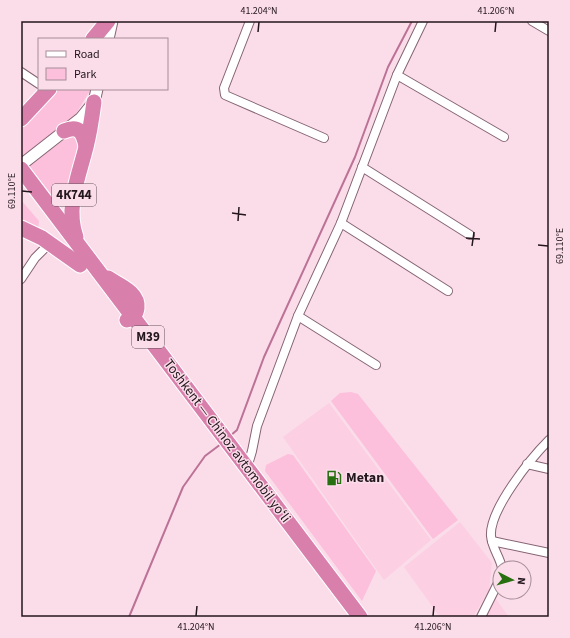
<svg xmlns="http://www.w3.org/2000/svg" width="570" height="638" viewBox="0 0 570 638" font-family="'Source Sans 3',sans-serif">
  <rect width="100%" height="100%" fill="#fbddea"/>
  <g fill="#fccfe3">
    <polygon points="329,403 431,540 384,580 283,437"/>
    <polygon points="460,522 492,563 489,590 473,617 440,617 404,567"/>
    <polygon points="496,599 509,617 484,617"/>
  </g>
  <g fill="#fcc0dc">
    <polygon points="56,89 91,89 74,117 21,157 21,127 28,121"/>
    <polygon points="70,135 81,138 66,201 56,200 29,166"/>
    <polygon points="21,200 39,221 38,230 21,223"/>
    <polygon points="351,392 358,394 458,520 433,539 331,401 340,393"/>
    <polygon points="288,454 293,455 376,571 362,601 265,471 266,465"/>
  </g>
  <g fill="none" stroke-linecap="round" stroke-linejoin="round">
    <g stroke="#bc7296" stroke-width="2">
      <polyline points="230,436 237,430 264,357 355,157 388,67 412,21"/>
      <polyline points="129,617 183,487 205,456 221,444"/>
    </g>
    <g stroke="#856473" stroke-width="10">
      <g id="street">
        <polyline points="250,21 224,88 225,95 324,138"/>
        <polyline points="532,21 549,31"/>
        <polyline points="21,72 39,84"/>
        <polyline points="397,75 504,137"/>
        <polyline points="362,167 470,235"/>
        <polyline points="341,223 448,291"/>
        <polyline points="21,279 35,258 50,243"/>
        <polyline points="298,316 376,365"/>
        <polyline points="527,464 549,469"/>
        <polyline points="247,468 252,451 257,426 298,316 341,223 397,75 423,21"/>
        <polyline points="492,541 549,553"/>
        <path d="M502,568C500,557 492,548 491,536C489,510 531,458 549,440"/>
        <polyline points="481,617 500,579"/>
      </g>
    </g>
    <g stroke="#856473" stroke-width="13">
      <g id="secondary">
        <polyline points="108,39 112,21"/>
        <polyline points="21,165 81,118 94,102 97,89"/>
      </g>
    </g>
    <g stroke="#fff" stroke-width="17">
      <g id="highway">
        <polyline points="93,39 108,21"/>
        <polyline points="21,119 49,89"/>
        <path d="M64,131C79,125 83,132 86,146"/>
        <polyline points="21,169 360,617"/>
        <polyline points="21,228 42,238 80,265"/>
        <path d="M76,237C65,207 79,176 86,147C90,132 92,117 94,102"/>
        <path d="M108,278C118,285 139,292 137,308C136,315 133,318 127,320"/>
      </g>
    </g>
    <use href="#street" stroke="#fff" stroke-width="8"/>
    <use href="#secondary" stroke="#fff" stroke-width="11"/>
    <use href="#highway" stroke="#d97fac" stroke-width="15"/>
  </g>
  <path fill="none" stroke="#23161c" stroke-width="1.5" d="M258,32L259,22M495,32L496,22M22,191L32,192M232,213L246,215M238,221L239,207M466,238L480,239M538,245L548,246M472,246L474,232M196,616L197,606M433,616L434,606"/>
  <defs>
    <g id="fuel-bare" transform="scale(1.2)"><path d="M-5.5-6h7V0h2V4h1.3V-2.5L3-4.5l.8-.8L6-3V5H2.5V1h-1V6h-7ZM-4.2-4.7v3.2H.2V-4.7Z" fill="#276f0f" stroke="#fbddea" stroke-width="2.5" paint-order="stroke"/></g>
  </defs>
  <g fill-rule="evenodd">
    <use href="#fuel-bare" x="334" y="478"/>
  </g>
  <g text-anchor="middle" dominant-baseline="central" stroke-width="3" stroke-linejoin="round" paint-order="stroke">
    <g fill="#fbddea" stroke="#64525a" stroke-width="1">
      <rect x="52" y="184" width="44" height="22" rx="3"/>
      <rect x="132" y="326" width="32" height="22" rx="3"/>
    </g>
    <g font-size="13" font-weight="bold" fill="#23161c">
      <text x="74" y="195">4К744</text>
      <text x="148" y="337">M39</text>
    </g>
    <g font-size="14" fill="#23161c" stroke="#fbddea">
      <text transform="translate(227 441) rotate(53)">Toshkent — Chinoz avtomobil yoʻli</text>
    </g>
    <g font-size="14" font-weight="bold" fill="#23161c" stroke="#fbddea" text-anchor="start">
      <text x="346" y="478">Metan</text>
    </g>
  </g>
  <rect width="570" height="638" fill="none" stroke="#fbddea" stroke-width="44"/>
  <rect x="38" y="38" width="130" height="52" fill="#fbddea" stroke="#a58d98"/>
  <rect x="46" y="51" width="20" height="6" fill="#ffffff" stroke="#a58d98"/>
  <text x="74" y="58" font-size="12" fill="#23161c">Road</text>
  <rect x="46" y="68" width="20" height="12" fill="#fcc0dc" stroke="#a58d98"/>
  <text x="74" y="78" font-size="12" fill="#23161c">Park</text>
  <g transform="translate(512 580) rotate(96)"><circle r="19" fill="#fbddea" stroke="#a58d98"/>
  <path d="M0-3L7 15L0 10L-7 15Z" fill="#276f0f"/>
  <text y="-6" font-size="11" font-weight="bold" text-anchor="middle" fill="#23161c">N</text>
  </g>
  <rect x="22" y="22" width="526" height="594" fill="none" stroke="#23161c" stroke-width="1.5"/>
  <g font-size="10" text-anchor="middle" fill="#23161c">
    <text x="259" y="14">41.204°N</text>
    <text x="496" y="14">41.206°N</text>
    <text transform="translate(11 191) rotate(-90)" y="4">69.110°E</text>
    <text transform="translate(559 246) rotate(-90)" y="4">69.110°E</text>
    <text x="196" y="630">41.204°N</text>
    <text x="433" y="630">41.206°N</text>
  </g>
</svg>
